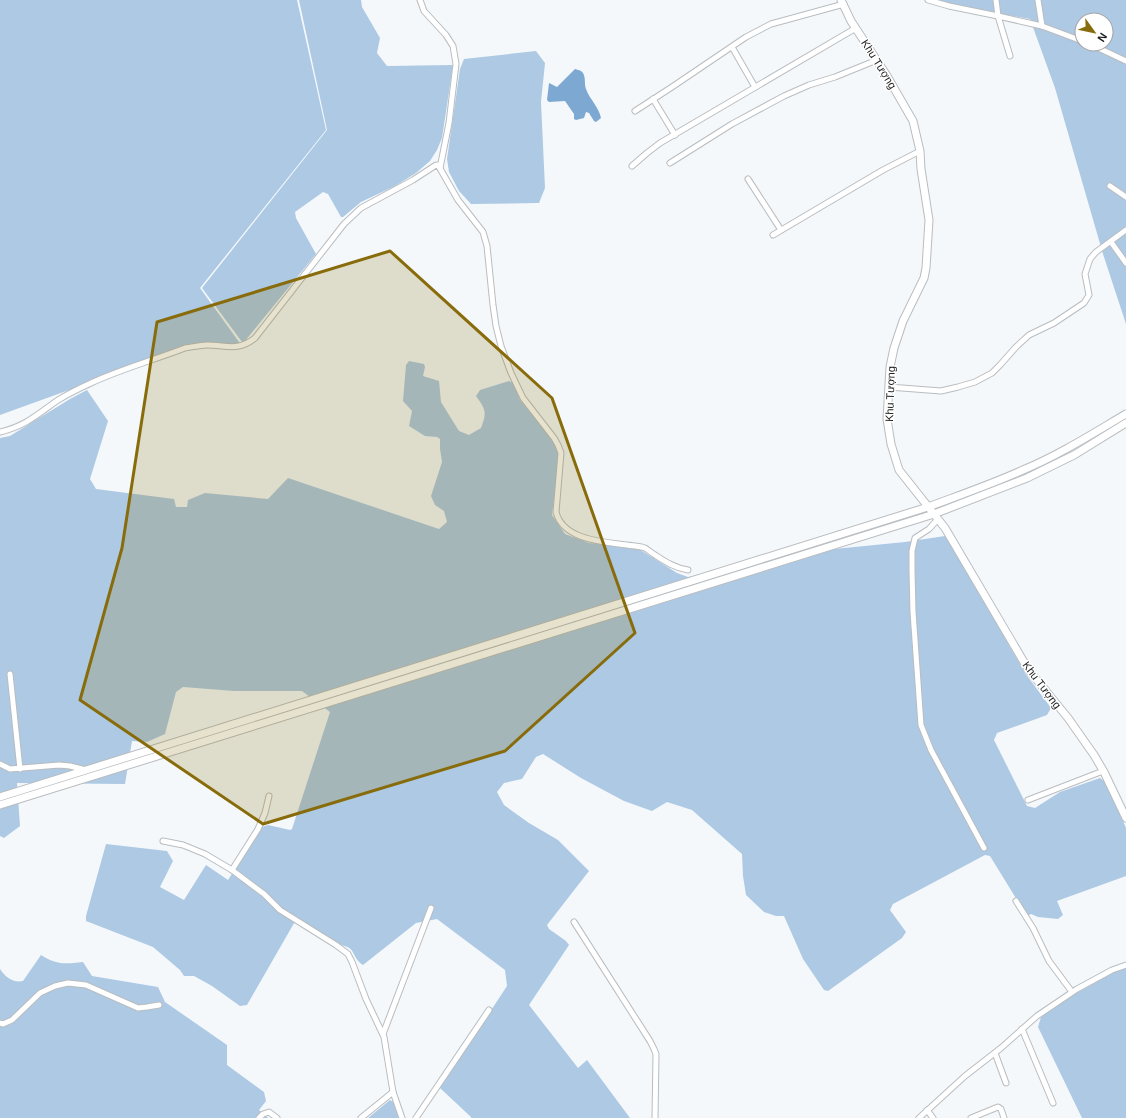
<svg xmlns="http://www.w3.org/2000/svg" width="1126" height="1118" viewBox="0 0 1126 1118" font-family="Arial,sans-serif">
  <rect width="100%" height="100%" fill="#f4f8fb"/>
  <g fill="#adc9e4" fill-rule="evenodd">
    <polygon points="0,0 297,0 326,130 200,288 242,346 185,348 0,415"/>
    <polygon points="299,0 361,0 362,7 380,38 377,53 387,66 453,65 442,138 437,150 430,161 416,173 395,186 361,202 343,217 341,217 328,194 323,192 295,212 296,218 316,254 245,341 242,342 202,288 327,130"/>
    <path d="M934,0H1126V324L1103,254L1055,88L1030,19L972,9ZM1082,20H1106V44H1082Z"/>
    <polygon points="536,51 545,63 541,102 545,188 539,203 471,204 459,191 449,172 447,159 460,69 464,59"/>
    <path d="M409,361L424,364L425,367L423,376L439,381L441,402L459,431L469,435L481,428C487,412 486,410 476,396L480,390L509,381L513,383L520,400L553,440L559,454L552,515L565,534L589,543L639,549L677,573L688,577L794,553L905,542L945,536L951,543L1025,673L1051,708L1047,715L997,733L994,740L1027,806L1035,808L1060,792L1100,778L1107,783L1126,828V876L1057,901L1063,915L1058,919L1038,917L1031,914L1027,916L990,856L985,855L893,904L890,910L906,932L902,938L828,991L824,990L803,959L784,916H776L764,912L746,895L743,876L742,854L692,810L667,802L652,811L624,801L581,778L543,754L536,757L522,779L504,783L497,792L504,805L529,823L558,840L589,871L547,925L549,929L566,941L569,945L529,1005L578,1068L587,1060L630,1118H471V1117L440,1088L507,986L505,970L437,919L416,923L363,965C351,957 357,948 341,945L297,918L247,1005L240,1006L212,986L194,976H184L180,970L153,947L86,921V916L106,844L167,851L173,861L160,887L184,900L206,865L228,880L262,827L268,825L290,830L292,829L330,712L302,691H234L183,687L176,692L165,734L147,742L132,741L125,784L17,783L20,826L4,838L0,836V438L10,436L70,399L87,390L108,421L90,479L96,489L174,499L176,507H187L188,500L205,493L268,499L288,478L439,529L447,522L444,511L435,505L431,496L442,462L440,449V439L437,437L425,436L409,426L412,411L403,401L406,365Z"/>
    <path d="M41,955C57,965 64,964 83,962L92,976L158,987L165,1002L227,1045V1065L264,1092L266,1101L259,1110L268,1118H0V969C5,977 13,983 23,981Z"/>
    <polygon points="1126,968 1126,1118 1082,1118 1038,1027 1041,1017 1073,995 1112,973"/>
    <polygon points="390,1100 395,1103 399,1118 368,1118"/>
  </g>
  <path fill="#7ca8d2" d="M575,69C578,70 581,70 583,73C586,78 584,84 586,89C590,100 599,107 601,118L596,122L594,121L589,113L586,112L584,118L576,120L574,119V114L565,101L549,102L547,100L549,83L557,87Z"/>
  <g fill="none" stroke-linecap="round" stroke-linejoin="round">
    <g stroke="#b9bdc0" stroke-width="7">
      <g id="street">
        <polyline points="420,0 424,11 446,35 453,46 456,64 449,123 440,168"/>
        <polyline points="928,0 949,6 998,16 1042,26 1038,0"/>
        <polyline points="996,0 998,16 1010,56"/>
        <polyline points="1042,26 1082,41"/>
        <polyline points="1090,44 1126,61"/>
        <polyline points="732,47 755,87"/>
        <polyline points="653,99 675,135"/>
        <polyline points="635,111 672,87 746,37 771,24 844,4"/>
        <polyline points="670,163 732,124 784,96 809,85 835,77 877,60"/>
        <polyline points="632,166 647,153 660,143 856,28"/>
        <polyline points="748,179 781,230"/>
        <polyline points="1110,186 1126,197"/>
        <polyline points="773,235 883,170 920,151"/>
        <polyline points="1111,242 1126,263"/>
        <polyline points="889,387 941,391 958,387 975,382 992,373 1000,365 1016,347 1029,335 1054,323 1084,303 1089,295 1085,274 1090,259 1096,252 1126,230"/>
        <path d="M0,432C26,426 38,414 58,400C68,394 80,388 91,383C121,369 154,360 185,348C193,347 200,345 207,345C227,345 237,352 255,338L344,224L361,208L413,180L436,165H438L458,200L483,232L487,246L493,305L496,326L501,346L511,373L523,398L554,438L558,445L561,453L556,512C563,540 603,542 627,545C632,546 639,546 645,548C648,550 652,553 655,555C666,562 675,568 688,570"/>
        <polyline points="938,519 929,529 915,538 912,551 912,571 913,612 921,725 931,750 984,848"/>
        <polyline points="10,674 20,769"/>
        <polyline points="0,764 10,769 59,765 70,766 86,770"/>
        <polyline points="1028,800 1103,771"/>
        <polyline points="163,841 183,845 205,854 232,870 264,894 280,910 336,945 348,954 352,962 366,999 384,1037 393,1092 402,1118"/>
        <polyline points="232,870 258,829 265,813 269,796"/>
        <polyline points="1016,901 1033,928 1049,961 1072,992"/>
        <polyline points="574,922 650,1041 654,1049 656,1054 655,1118"/>
        <polyline points="0,1023 3,1024 12,1020 40,993 55,986 68,983 86,985 138,1008 147,1007 159,1005"/>
        <polyline points="1022,1029 1053,1103"/>
        <polyline points="383,1034 431,908"/>
        <polyline points="995,1053 1006,1083"/>
        <polyline points="927,1110 933,1118"/>
        <polyline points="259,1118 263,1114 269,1112 277,1118"/>
        <polyline points="361,1118 393,1092"/>
        <polyline points="416,1118 489,1010"/>
        <polyline points="919,1118 965,1076 1001,1048 1037,1016 1077,989 1112,970 1126,965"/>
        <polyline points="971,1118 998,1107 1001,1109 1004,1118"/>
      </g>
    </g>
    <g stroke="#b9bdc0" stroke-width="9">
      <g id="secondary">
        <polyline points="841,0 851,21 887,76 913,121 920,151 921,169 929,220 926,268 924,278 903,321 894,348 890,367 887,419 891,444 899,470 945,528 1028,669 1068,718 1094,755 1104,772 1126,818"/>
        <path d="M0,797L928,507C960,495 992,484 1023,470C1059,455 1092,434 1126,414"/>
        <polyline points="0,805 934,514 1027,478 1074,455 1126,423"/>
      </g>
    </g>
    <use href="#street" stroke="#fff" stroke-width="5"/>
    <use href="#secondary" stroke="#fff" stroke-width="7"/>
  </g>
  <path fill="#886c0b" fill-opacity="0.2" stroke="#886c0b" stroke-width="3" stroke-linejoin="round" d="M390,251L552,398L635,633L505,751L263,824L80,700L122,548L157,322Z"/>
  <g text-anchor="middle" dominant-baseline="central" stroke-width="3" stroke-linejoin="round" paint-order="stroke">
    <g font-size="11" fill="#1b1c1d" stroke="#fff">
      <text transform="translate(879 64) rotate(58)">Khu Tượng</text>
      <text transform="translate(890 394) rotate(-88)">Khu Tượng</text>
      <text transform="translate(1042 685) rotate(53)">Khu Tượng</text>
    </g>
  </g>
  <g transform="translate(1094 32) rotate(123)"><circle r="19" fill="#ffffff" stroke="#a4a4a5"/>
  <path d="M0-3L7 15L0 10L-7 15Z" fill="#886c0b"/>
  <text y="-6" font-size="11" font-weight="bold" text-anchor="middle" fill="#1b1c1d">N</text>
  </g>
</svg>
